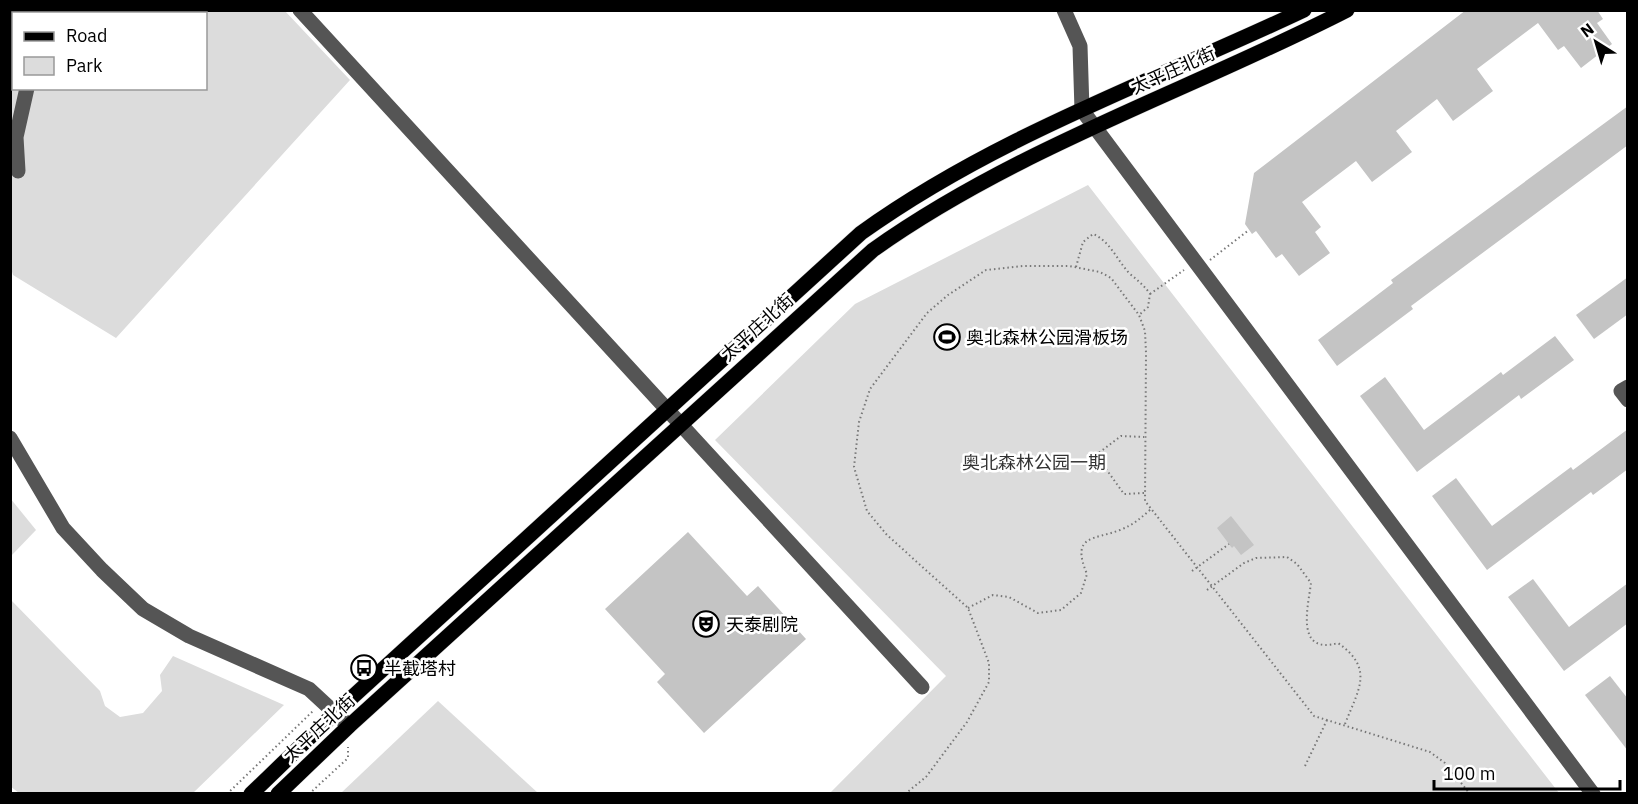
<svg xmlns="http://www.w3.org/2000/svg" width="1638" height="804" viewBox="0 0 1638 804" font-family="'IBM Plex Sans','Noto Sans SC',sans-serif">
  <rect width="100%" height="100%" fill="#fff"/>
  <g fill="#dcdcdc" fill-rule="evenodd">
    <path d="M10,11H285L350,80L116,338L13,275L10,265ZM14,14H206V88H14Z"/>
    <polygon points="1088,185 1559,793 830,793 946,676 715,440 855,304"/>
    <polygon points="10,498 36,530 11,556 10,556"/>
    <polygon points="11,600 100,691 105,706 120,717 143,713 162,691 160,675 173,656 284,705 193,793 19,793 10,786"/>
    <polygon points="438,701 538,793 341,793"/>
  </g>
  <g fill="#c4c4c4">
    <polygon points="1466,10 1597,10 1603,19 1597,23 1612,44 1581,68 1564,46 1558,50 1538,23 1477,69 1493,91 1453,121 1437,99 1396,131 1412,152 1372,182 1356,161 1302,202 1321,227 1315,232 1330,253 1299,276 1282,254 1276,258 1256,231 1252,234 1245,224 1254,173"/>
    <polygon points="1628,106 1628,145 1411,306 1413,309 1337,366 1318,340 1393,283 1391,280"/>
    <polygon points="1628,277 1628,314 1594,339 1576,315"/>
    <polygon points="1555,336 1574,360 1521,399 1519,395 1417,472 1360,396 1385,377 1424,430 1501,372 1503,375"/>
    <polygon points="1628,429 1628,469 1593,495 1591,492 1487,570 1432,496 1456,478 1492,526 1571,467 1573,470"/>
    <polygon points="1231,516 1254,545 1241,555 1234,546 1232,548 1217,528"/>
    <polygon points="688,532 747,596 758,586 806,639 704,733 657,682 665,674 605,609"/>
    <polygon points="1533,579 1569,627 1628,583 1628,623 1564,671 1508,597"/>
    <polygon points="1610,676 1628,699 1628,751 1585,695"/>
  </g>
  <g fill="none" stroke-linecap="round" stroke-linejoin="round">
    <g stroke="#dbdbdb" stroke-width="16">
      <g id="major">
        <path d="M251,794L336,712L861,233C996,136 1154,81 1304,10"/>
        <path d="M278,794L349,726L873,250C1018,147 1189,91 1347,10"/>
      </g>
    </g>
    <g stroke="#777" stroke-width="2" stroke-dasharray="1.5 3" stroke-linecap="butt">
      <polyline points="1210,260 1249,230"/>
      <path d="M1076,267L1083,242L1093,234C1110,241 1117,260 1129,273C1137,280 1144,285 1150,294L1148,307L1139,315"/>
      <polyline points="1150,294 1184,270"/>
      <polyline points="1144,493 1124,494 1096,455 1121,436 1144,437"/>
      <polyline points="1192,571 1229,544"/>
      <path d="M1207,590L1244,563L1256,558L1287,557L1297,564L1311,583C1308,607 1295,655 1338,643C1375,669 1358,690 1345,724"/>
      <path d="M968,608L993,595L1009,597L1038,613L1061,610L1081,593L1087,574C1070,534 1095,540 1120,530C1133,525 1141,518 1151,509"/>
      <polyline points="1305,766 1327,720"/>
      <polyline points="227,794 313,711"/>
      <polyline points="309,794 348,758 348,747"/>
      <polyline points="905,794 926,777 967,722 989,682 989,663 968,608 887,535 867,511 854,467 859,422 870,389 927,313 948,295 986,270 1023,266 1069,266 1100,272 1111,278 1139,315 1145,331 1146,353 1145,501 1314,716 1430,752 1445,763 1470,794"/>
    </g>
    <g stroke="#555" stroke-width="15">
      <polyline points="300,10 922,687"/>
      <polyline points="1064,10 1080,46 1082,110 1593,794"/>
      <polyline points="100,14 102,10"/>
      <polyline points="18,171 16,137 27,88"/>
      <polyline points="1628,387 1621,391 1628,400"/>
      <polyline points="10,438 63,528 102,570 143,609 189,636 309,689 349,726"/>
    </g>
    <use href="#major" stroke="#000" stroke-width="15"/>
  </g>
  <defs>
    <g id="stadium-ring" transform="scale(1.35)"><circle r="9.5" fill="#fff" stroke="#000" stroke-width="1.5"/><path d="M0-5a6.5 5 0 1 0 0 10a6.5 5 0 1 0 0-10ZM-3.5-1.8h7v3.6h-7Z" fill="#000"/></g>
    <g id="theatre-ring" transform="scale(1.35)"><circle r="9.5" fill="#fff" stroke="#000" stroke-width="1.5"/><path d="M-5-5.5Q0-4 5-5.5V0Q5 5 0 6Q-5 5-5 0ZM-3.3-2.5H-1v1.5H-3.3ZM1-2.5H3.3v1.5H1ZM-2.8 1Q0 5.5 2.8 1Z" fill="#000"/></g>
    <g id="bus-ring" transform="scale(1.35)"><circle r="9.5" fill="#fff" stroke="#000" stroke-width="1.5"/><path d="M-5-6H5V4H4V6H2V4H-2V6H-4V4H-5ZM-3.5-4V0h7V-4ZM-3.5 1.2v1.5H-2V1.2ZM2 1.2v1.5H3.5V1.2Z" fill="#000"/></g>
  </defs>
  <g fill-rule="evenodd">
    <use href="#stadium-ring" x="947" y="337"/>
    <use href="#theatre-ring" x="706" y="624"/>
    <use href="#bus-ring" x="364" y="668"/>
  </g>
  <g text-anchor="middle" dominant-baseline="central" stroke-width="5" stroke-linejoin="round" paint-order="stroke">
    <g font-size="18" fill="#000" stroke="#fff">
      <text transform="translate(1173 70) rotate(-24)">太平庄北街</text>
      <text transform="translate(757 327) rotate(-42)">太平庄北街</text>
      <text transform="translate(319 728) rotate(-43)">太平庄北街</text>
    </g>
    <g font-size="18" fill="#000" stroke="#fff" text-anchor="start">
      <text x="966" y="337">奥北森林公园滑板场</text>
      <text x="726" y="624">天泰剧院</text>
      <text x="384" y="668">半截塔村</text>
    </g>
    <g font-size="18" fill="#333" stroke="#fff">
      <text x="1034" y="462">奥北森林公园一期</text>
    </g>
  </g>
  <rect width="1638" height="804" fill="none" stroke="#000000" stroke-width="24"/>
  <rect x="12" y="12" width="195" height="78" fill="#ffffff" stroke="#999999" stroke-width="1.5"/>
  <rect x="24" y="32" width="30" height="9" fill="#000000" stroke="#999999" stroke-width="1.5"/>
  <text x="66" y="42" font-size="18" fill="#000000">Road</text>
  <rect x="24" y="57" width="30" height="18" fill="#dcdcdc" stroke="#999999" stroke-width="1.5"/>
  <text x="66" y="72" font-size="18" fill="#000000">Park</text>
  <g transform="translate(1596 42) rotate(323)" stroke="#ffffff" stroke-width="4.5" paint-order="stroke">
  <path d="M0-4.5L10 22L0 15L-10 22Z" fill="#000000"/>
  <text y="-9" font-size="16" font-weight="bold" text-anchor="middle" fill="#000000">N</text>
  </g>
  <path d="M1434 780v9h186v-9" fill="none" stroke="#000000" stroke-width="3"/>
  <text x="1443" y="780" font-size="18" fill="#000000" stroke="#ffffff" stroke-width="4.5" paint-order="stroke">100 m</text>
</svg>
